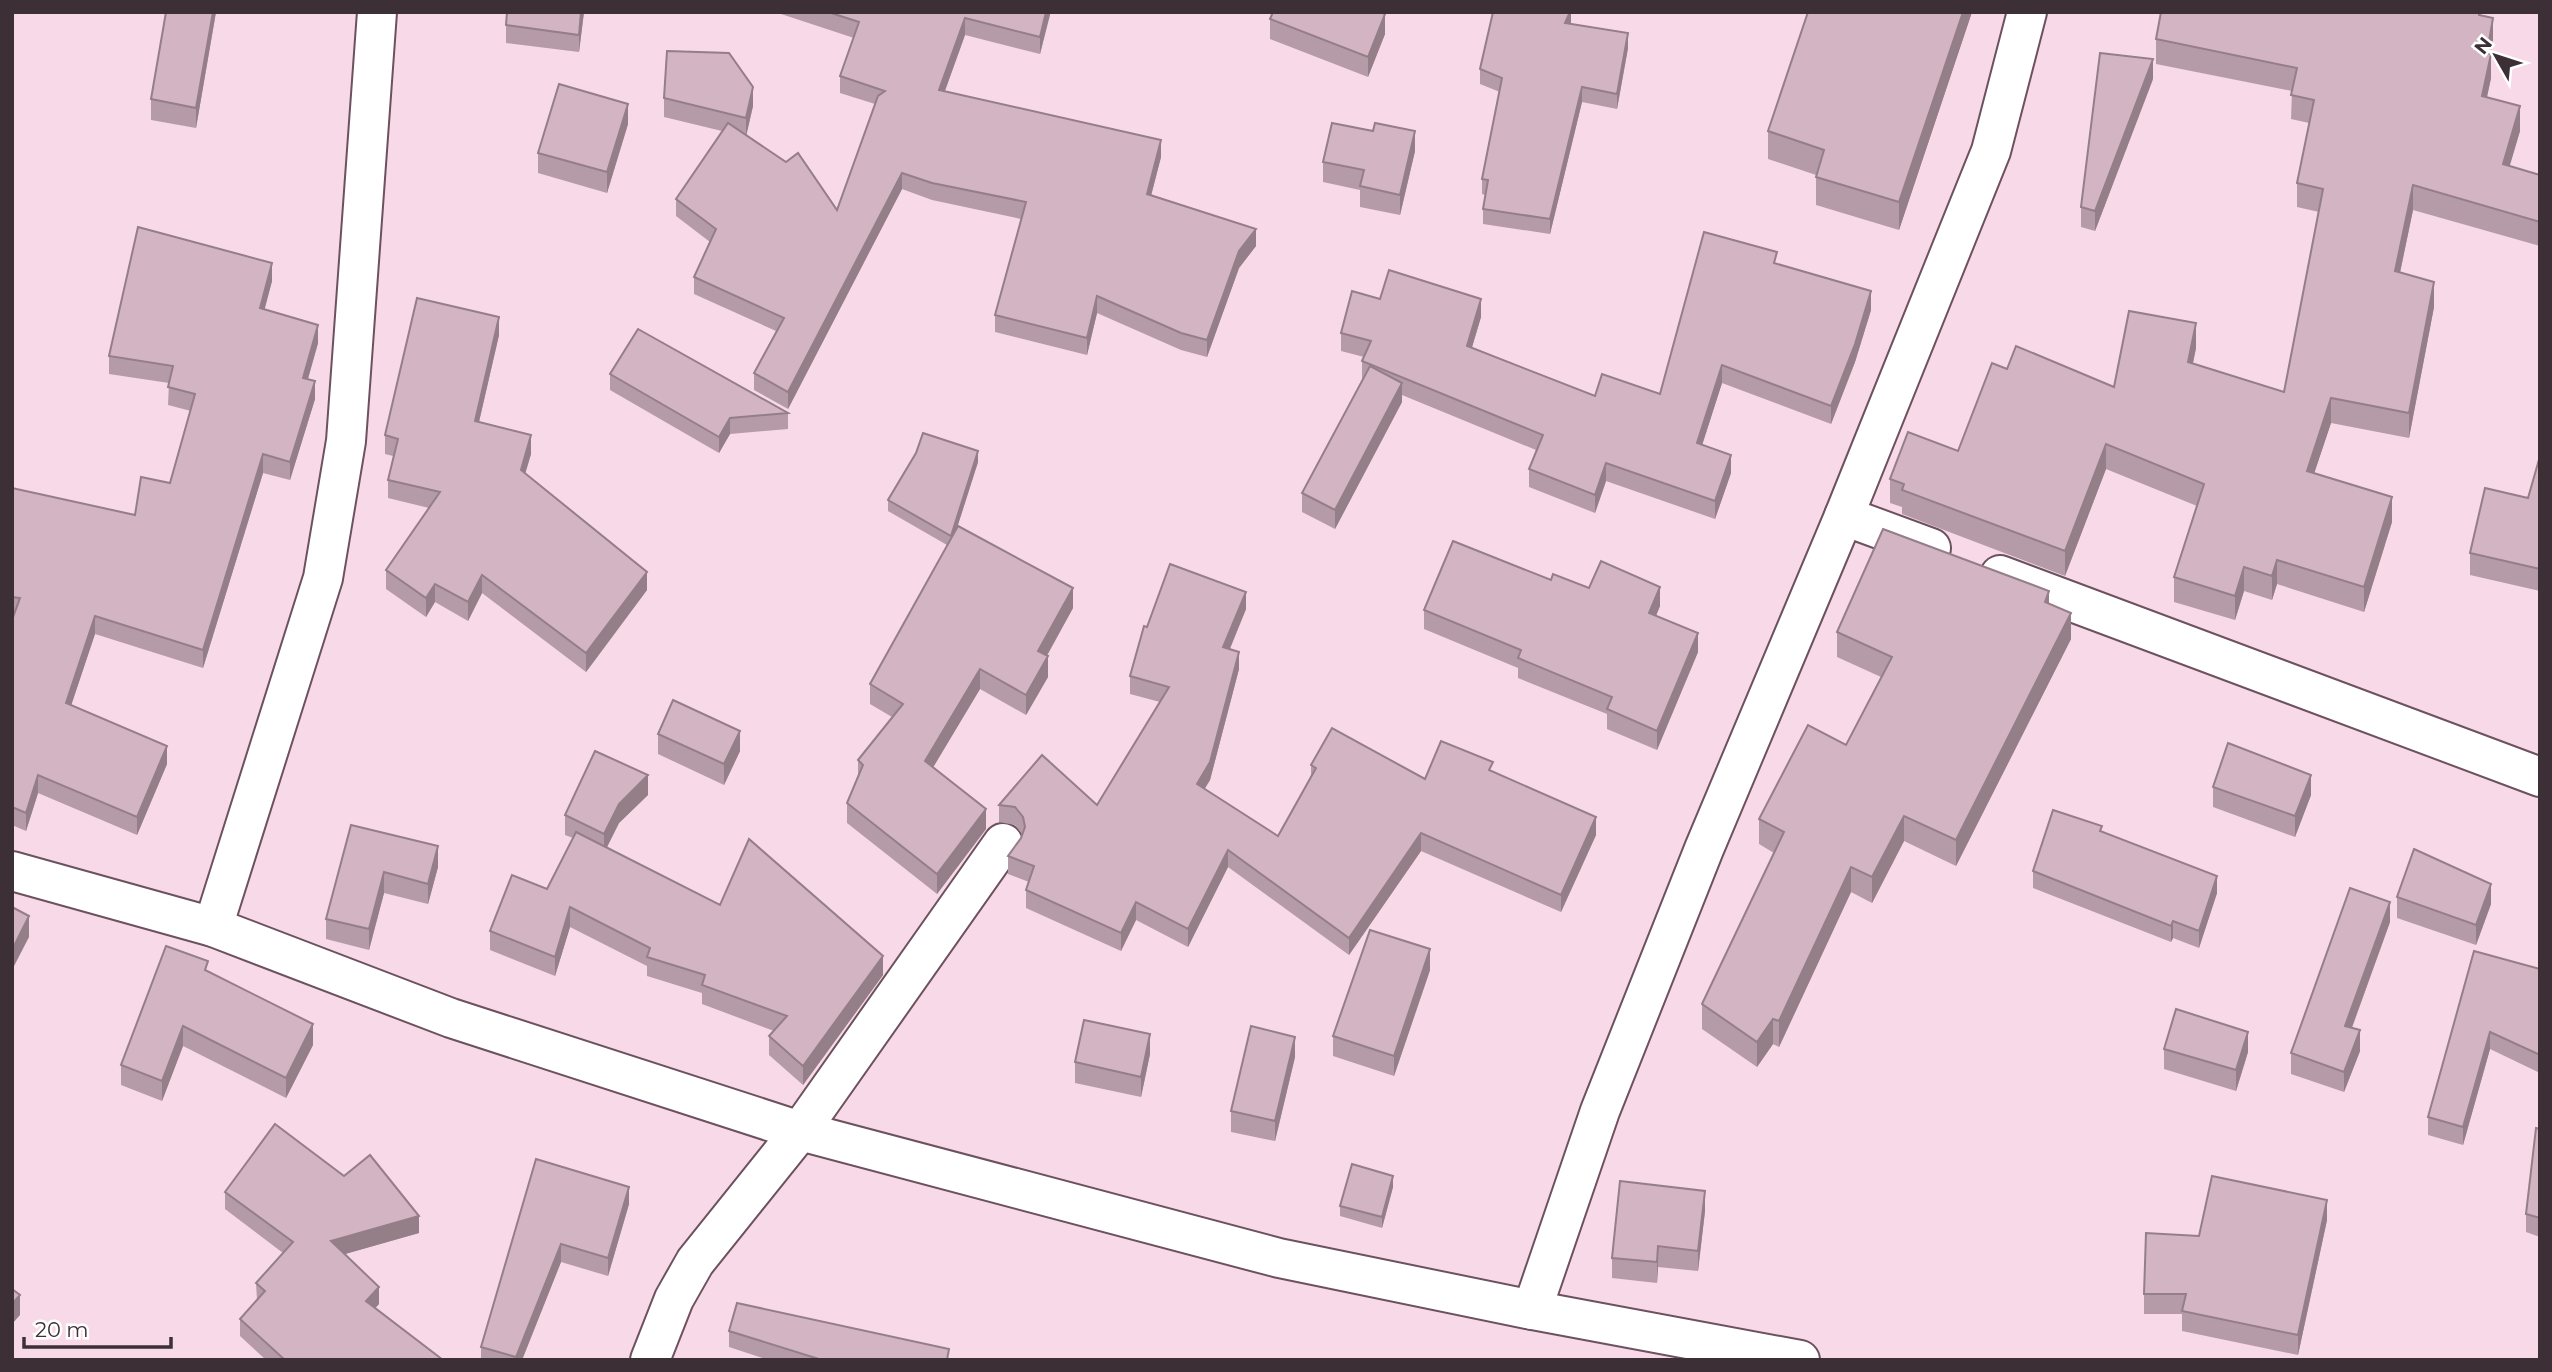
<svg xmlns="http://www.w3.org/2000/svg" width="2552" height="1372" viewBox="0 0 2552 1372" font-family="Montserrat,sans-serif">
  <rect width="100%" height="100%" fill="#f8d9e8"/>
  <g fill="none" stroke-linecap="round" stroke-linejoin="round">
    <g stroke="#6c515f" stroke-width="42">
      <g id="minor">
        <polyline points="1844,516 1931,548"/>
        <polyline points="2000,575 2540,777"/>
        <polyline points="12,871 213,927 451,1018 800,1131 1279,1258 1532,1310 1800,1360"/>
        <polyline points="213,927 323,578 346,441 377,12"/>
        <polyline points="1532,1310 1600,1111 1704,849 1844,516 1991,151 2027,12"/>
        <polyline points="650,1360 674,1299 695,1262 800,1131 1003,843"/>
      </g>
    </g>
    <use href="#minor" stroke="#fff" stroke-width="38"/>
  </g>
  <g fill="#b59ba8">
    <polygon points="216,12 196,128 151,120 151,99"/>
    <polygon points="507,12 584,12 579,52 506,43 506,25"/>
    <polygon points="775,12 1050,12 1040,54 965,35 945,91 1161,157 1151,196 1256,246 1239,268 1207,357 1181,350 1097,313 1087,355 995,332 995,315 1021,219 932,200 902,189 788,409 754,390 754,373 776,331 694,294 694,277 710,242 676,216 676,199 722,131 664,117 664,98 753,106 746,135 837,210 875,104 840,93 840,76 854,38"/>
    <polygon points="1571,12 1571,24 1628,48 1617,109 1582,102 1550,234 1483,224 1483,209 1485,195 1482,194 1482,179 1500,92 1480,84 1480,69"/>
    <polygon points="1808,12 1972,12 1899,230 1816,205 1816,175 1768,159 1768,131"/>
    <polygon points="2481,12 2481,16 2493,42 2491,54 2491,78 2487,97 2520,131 2509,166 2540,175 2540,246 2413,210 2400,273 2434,307 2409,438 2331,423 2314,473 2392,522 2364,612 2277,584 2272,600 2244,591 2235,620 2174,602 2174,577 2197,506 2106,469 2065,576 1902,514 1902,507 1890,503 1890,479 1958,451 2007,369 2114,387 2196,348 2193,363 2284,392 2319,212 2297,207 2297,183 2309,123 2291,119 2292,91 2156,64 2156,39"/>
    <polygon points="1270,19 1385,34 1368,77 1270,39"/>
    <polygon points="2153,79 2095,231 2081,227 2081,207"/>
    <polygon points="628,124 607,193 538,173 538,153"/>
    <polygon points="1415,151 1400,215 1360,207 1360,190 1323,182 1323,162"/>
    <polygon points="1777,264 1871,310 1855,362 1831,424 1722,383 1702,445 1731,473 1715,519 1606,481 1595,513 1529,487 1529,469 1536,450 1402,395 1402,402 1335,529 1302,512 1302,493 1363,379 1362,379 1362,361 1364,357 1341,351 1341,333 1380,299 1481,317 1472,347 1595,396 1660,394"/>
    <polygon points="272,281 264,310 318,343 308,379 315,399 290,480 263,473 203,668 95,634 71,705 167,764 137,835 38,793 26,831 12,825 12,620 14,615 12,615 12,488 135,515 170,483 191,411 168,405 169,383 109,374 109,356"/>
    <polygon points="499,335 479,422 531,454 525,473 647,590 586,672 482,593 468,621 435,602 426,617 386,589 386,570 429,508 388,498 388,480 393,456 385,454 385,435"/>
    <polygon points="610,374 788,413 788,429 730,434 719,453 610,390"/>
    <polygon points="2540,456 2540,591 2470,575 2470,553 2528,498"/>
    <polygon points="978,462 957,527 1073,608 1047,656 1048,677 1026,715 980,689 933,767 986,829 937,894 847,823 847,803 858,777 858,760 892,717 870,704 870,684 947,545 888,511 888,500"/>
    <polygon points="1551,580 1660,606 1656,616 1698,652 1657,750 1607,729 1607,714 1518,678 1518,668 1424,629 1424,610"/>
    <polygon points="2049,604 2071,639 1956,866 1904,841 1872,903 1851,892 1779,1047 1773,1044 1757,1067 1702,1029 1702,1004 1774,853 1759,844 1759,819 1846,745 1881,677 1837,657 1837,632"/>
    <polygon points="1246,609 1230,649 1239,669 1210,780 1204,789 1278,836 1311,776 1311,765 1425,779 1493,772 1596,835 1561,912 1421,851 1349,955 1228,867 1188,947 1136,920 1121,951 1026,908 1026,890 1029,882 1008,874 1008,856 1021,838 1022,834 1015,825 999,822 999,805 1097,805 1160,702 1130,694 1130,676 1147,627"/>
    <polygon points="658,734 740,751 724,785 658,754"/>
    <polygon points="2213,787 2311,795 2295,837 2213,807"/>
    <polygon points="648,795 619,823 607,847 720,905 883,975 803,1085 769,1055 769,1036 774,1031 702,1004 702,993 647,976 647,966 570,927 555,976 490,950 490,931 547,889 573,838 565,835 565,815"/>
    <polygon points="351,825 438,867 428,904 384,893 369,950 326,939 326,919"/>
    <polygon points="2102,831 2217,893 2199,948 2173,938 2171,942 2033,888 2033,871"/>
    <polygon points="2397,897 2491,904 2476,945 2397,918"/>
    <polygon points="2390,922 2352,1028 2360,1051 2344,1092 2291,1074 2291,1053"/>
    <polygon points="2474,951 2540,969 2540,1073 2490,1049 2463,1145 2428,1135 2428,1117"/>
    <polygon points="1430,970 1394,1076 1333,1056 1333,1036"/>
    <polygon points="208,971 313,1045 286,1098 183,1046 162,1101 121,1085 121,1065"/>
    <polygon points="2164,1049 2248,1052 2236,1091 2164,1069"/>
    <polygon points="1150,1054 1141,1097 1075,1083 1075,1062"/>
    <polygon points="1295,1057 1275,1141 1231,1132 1231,1111"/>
    <polygon points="2540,1129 2540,1237 2526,1232 2526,1214"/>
    <polygon points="536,1159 629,1204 608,1276 561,1262 522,1360 481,1360 481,1347"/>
    <polygon points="1393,1187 1382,1228 1340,1216 1340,1206"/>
    <polygon points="225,1192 419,1233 345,1254 379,1304 375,1308 443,1360 266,1360 240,1336 240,1319 257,1300 256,1283 283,1253 225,1209"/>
    <polygon points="1705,1211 1698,1271 1658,1267 1657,1283 1612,1278 1612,1258"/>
    <polygon points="2327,1220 2298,1355 2182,1331 2182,1314 2144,1314 2144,1294 2199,1236"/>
    <polygon points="729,1331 949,1360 769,1360 729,1347"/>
  </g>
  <g fill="#947e88">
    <polygon points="213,12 216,12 196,128 196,108"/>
    <polygon points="581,12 584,12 579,52 579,35"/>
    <polygon points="1046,12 1050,12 1050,15 1040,54 1040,37"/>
    <polygon points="1570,12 1571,12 1571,24 1565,38 1565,23"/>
    <polygon points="1963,12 1972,12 1899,230 1899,202"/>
    <polygon points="1385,14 1385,34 1368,77 1368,57"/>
    <polygon points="965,18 965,35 939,107 939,90"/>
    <polygon points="2493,18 2493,42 2490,60 2491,54 2491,78 2482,120 2482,96 2487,53"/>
    <polygon points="1628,33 1628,48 1617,109 1617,94"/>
    <polygon points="2153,59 2153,79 2095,231 2095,211"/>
    <polygon points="753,87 753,106 746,137 746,118"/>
    <polygon points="1582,87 1582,102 1550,234 1550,219"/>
    <polygon points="628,104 628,124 607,193 607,172"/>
    <polygon points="2520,106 2520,131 2503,189 2503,164"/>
    <polygon points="1415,131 1415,151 1400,215 1400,195"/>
    <polygon points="1161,140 1161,157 1147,211 1147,194"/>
    <polygon points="902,173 902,189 788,409 788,392"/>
    <polygon points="2413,185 2413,210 2395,296 2395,271"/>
    <polygon points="1256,229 1256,246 1239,268 1207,357 1207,340 1239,251"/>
    <polygon points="272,263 272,281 260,327 260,308"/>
    <polygon points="2434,282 2434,307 2409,438 2409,413"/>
    <polygon points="1871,291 1871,310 1855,362 1831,424 1831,406"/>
    <polygon points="1097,296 1097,313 1087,355 1087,338"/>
    <polygon points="1481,299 1481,317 1467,364 1467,346"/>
    <polygon points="499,317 499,335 475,439 475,421"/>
    <polygon points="2196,323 2196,348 2188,387 2188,362"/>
    <polygon points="318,325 318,343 303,396 303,378"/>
    <polygon points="1722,365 1722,383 1697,461 1697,443"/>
    <polygon points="315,381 315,399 290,480 290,462"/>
    <polygon points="1402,383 1402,402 1335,529 1335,510"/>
    <polygon points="2331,398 2331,423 2307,495 2307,471"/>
    <polygon points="730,418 730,434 719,453 719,437"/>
    <polygon points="531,435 531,454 521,488 521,470"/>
    <polygon points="2106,444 2106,469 2065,576 2065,551"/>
    <polygon points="978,451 978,462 951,547 951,536"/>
    <polygon points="263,454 263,473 203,668 203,650"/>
    <polygon points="1731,455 1731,473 1715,519 1715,501"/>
    <polygon points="1606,463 1606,481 1595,513 1595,495"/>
    <polygon points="2392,497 2392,522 2364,612 2364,587"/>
    <polygon points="2277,560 2277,584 2272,600 2272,576"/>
    <polygon points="2244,567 2244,591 2235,620 2235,596"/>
    <polygon points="647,572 647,590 586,672 586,653"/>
    <polygon points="482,575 482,593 468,621 468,602"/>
    <polygon points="435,584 435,602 426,617 426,598"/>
    <polygon points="1660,587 1660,606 1649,632 1649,613"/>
    <polygon points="1073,588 1073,608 1038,671 1038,651"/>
    <polygon points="2049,591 2049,616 2045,602"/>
    <polygon points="1246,592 1246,609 1223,665 1223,647"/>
    <polygon points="2071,613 2071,639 1956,866 1956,840"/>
    <polygon points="95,616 95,634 66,721 66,703"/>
    <polygon points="1698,633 1698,652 1657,750 1657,731"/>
    <polygon points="1239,652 1239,669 1210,780 1197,802 1197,784"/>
    <polygon points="1048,656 1048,677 1026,715 1026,695"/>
    <polygon points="980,669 980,689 925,781 925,761"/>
    <polygon points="740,731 740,751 724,785 724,764"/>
    <polygon points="167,746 167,764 137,835 137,817"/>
    <polygon points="38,775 38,793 26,831 26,813"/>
    <polygon points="648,775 648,795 619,823 604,853 604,834 619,804"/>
    <polygon points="2311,775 2311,795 2295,837 2295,816"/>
    <polygon points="986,809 986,829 937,894 937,874"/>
    <polygon points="1904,816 1904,841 1872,903 1872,877"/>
    <polygon points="1596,817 1596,835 1561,912 1561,895"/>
    <polygon points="1421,833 1421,851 1349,955 1349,938"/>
    <polygon points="438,846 438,867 428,904 428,884"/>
    <polygon points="1228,850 1228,867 1188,947 1188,929"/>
    <polygon points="1851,867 1851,892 1779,1047 1779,1021"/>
    <polygon points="384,872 384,893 369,950 369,929"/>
    <polygon points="2217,876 2217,893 2199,948 2199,931"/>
    <polygon points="2491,884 2491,904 2476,945 2476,925"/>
    <polygon points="1136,902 1136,920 1121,951 1121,933"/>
    <polygon points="2390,902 2390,922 2345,1046 2345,1026"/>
    <polygon points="570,907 570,927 555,976 555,957"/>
    <polygon points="29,916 29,937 12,970 12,950"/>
    <polygon points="2173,921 2173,938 2171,942 2171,926"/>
    <polygon points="1430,949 1430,970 1394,1076 1394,1056"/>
    <polygon points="883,956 883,975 803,1085 803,1066"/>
    <polygon points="1773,1019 1773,1044 1757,1067 1757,1042"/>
    <polygon points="313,1024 313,1045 286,1098 286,1078"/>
    <polygon points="183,1026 183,1046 162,1101 162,1081"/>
    <polygon points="2360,1030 2360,1051 2344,1092 2344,1072"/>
    <polygon points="2248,1032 2248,1052 2236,1091 2236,1070"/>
    <polygon points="2490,1032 2490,1049 2463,1145 2463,1127"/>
    <polygon points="1150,1034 1150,1054 1141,1097 1141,1077"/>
    <polygon points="1295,1037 1295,1057 1275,1141 1275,1121"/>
    <polygon points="1393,1176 1393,1187 1382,1228 1382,1217"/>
    <polygon points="629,1187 629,1204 608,1276 608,1258"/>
    <polygon points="1705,1191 1705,1211 1698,1271 1698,1251"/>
    <polygon points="2327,1200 2327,1220 2298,1355 2298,1335"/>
    <polygon points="419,1216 419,1233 331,1258 331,1241"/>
    <polygon points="561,1244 561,1262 522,1360 516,1360 516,1357"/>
    <polygon points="1658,1246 1658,1267 1657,1283 1657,1262"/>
    <polygon points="379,1287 379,1304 366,1318 366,1301"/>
    <polygon points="20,1295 20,1315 12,1324 12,1304"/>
  </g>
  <g fill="#d3b4c3" stroke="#947e88" stroke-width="2">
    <polygon points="166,12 213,12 196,108 151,99"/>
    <polygon points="507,12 581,12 579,35 506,25"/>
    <polygon points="828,12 1046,12 1040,37 965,18 939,90 1161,140 1147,194 1256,229 1239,251 1207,340 1181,333 1097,296 1087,338 995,315 1026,202 932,183 902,173 788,392 754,373 784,318 694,277 716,229 676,199 728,123 786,162 798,153 837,210 878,96 885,91 840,76 859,22"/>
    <polygon points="1273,12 1380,12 1385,14 1368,57 1270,19"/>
    <polygon points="1493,12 1570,12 1565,23 1628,33 1617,94 1582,87 1550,219 1483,209 1488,180 1482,179 1502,78 1480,69"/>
    <polygon points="1808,12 1963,12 1899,202 1816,177 1824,150 1768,131"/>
    <polygon points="2161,12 2479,12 2479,15 2493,18 2487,53 2491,54 2482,96 2520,106 2503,164 2540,175 2540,222 2413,185 2395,271 2434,282 2409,413 2331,398 2307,471 2392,497 2364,587 2277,560 2272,576 2244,567 2235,596 2174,577 2204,484 2106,444 2065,551 1902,490 1904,484 1890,479 1908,432 1958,451 1992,363 2007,369 2016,346 2114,387 2129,311 2196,323 2188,362 2284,392 2323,189 2297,183 2314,100 2291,95 2297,68 2156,39"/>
    <polygon points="667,51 729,53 753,87 746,118 664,98"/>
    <polygon points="2100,53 2153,59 2095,211 2081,207"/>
    <polygon points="559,84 628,104 607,172 538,153"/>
    <polygon points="1332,123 1373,131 1375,123 1415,131 1400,195 1360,186 1364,170 1323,162"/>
    <polygon points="138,227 272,263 260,308 318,325 303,378 315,381 290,462 263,454 203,650 95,616 66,703 167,746 137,817 38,775 26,813 12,807 12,620 20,598 12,597 12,488 135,515 141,477 170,483 195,394 168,387 173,366 109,356"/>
    <polygon points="1704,232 1777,252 1774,263 1871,291 1855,344 1831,406 1722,365 1697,443 1731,455 1715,501 1606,463 1595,495 1529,469 1543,435 1362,361 1371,341 1341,333 1352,291 1380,299 1389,270 1481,299 1467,346 1595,396 1602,374 1660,394"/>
    <polygon points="417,298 499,317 475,421 531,435 521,470 647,572 586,653 482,575 468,602 435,584 426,598 386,570 440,492 388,480 398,439 385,435"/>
    <polygon points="638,329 788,413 730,418 719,437 610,374"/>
    <polygon points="1370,366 1402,383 1335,510 1302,493"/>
    <polygon points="923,433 978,451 951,536 888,500 916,453"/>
    <polygon points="2540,456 2540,569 2470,553 2485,488 2528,498"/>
    <polygon points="958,526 1073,588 1038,651 1048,656 1026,695 980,669 925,761 986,809 937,874 847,803 863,765 858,760 903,704 870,684"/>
    <polygon points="1883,529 2049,591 2045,602 2071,613 1956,840 1904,816 1872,877 1851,867 1779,1021 1773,1019 1757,1042 1702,1004 1784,832 1759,819 1808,725 1846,745 1892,657 1837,632"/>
    <polygon points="1453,541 1551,580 1553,574 1589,588 1601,561 1660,587 1649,613 1698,633 1657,731 1607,709 1612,697 1518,658 1521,650 1424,610"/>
    <polygon points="1170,564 1246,592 1223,647 1239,652 1210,762 1197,784 1278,836 1316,768 1311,765 1332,728 1425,779 1441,741 1493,762 1489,770 1596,817 1561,895 1421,833 1349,938 1228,850 1188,929 1136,902 1121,933 1026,890 1034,866 1008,856 1021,838 1025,827 1023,817 1015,807 999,805 1042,755 1097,805 1169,687 1130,676 1144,626 1147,627"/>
    <polygon points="673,700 740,731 724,764 658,734"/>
    <polygon points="2228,743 2311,775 2295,816 2213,787"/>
    <polygon points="595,751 648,775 619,804 604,834 565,815"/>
    <polygon points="2053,810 2102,826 2100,831 2217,876 2199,931 2173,921 2171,926 2033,871"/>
    <polygon points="351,825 438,846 428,884 384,872 369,929 326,919"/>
    <polygon points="576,832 720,905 749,839 883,956 803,1066 769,1036 787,1016 702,985 705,975 647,957 650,948 570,907 555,957 490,931 512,875 547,889"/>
    <polygon points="2414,849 2491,884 2476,925 2397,897"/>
    <polygon points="2350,888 2390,902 2345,1026 2360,1030 2344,1072 2291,1053"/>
    <polygon points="12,907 29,916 12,950"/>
    <polygon points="1370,930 1430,949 1394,1056 1333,1036"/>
    <polygon points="166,946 208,961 205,970 313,1024 286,1078 183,1026 162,1081 121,1065"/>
    <polygon points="2474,951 2540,969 2540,1055 2490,1032 2463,1127 2428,1117"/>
    <polygon points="2176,1009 2248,1032 2236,1070 2164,1049"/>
    <polygon points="1084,1020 1150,1034 1141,1077 1075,1062"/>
    <polygon points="1251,1026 1295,1037 1275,1121 1231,1111"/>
    <polygon points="275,1124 344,1176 370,1155 419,1216 331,1241 379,1287 366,1301 443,1360 285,1360 240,1319 265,1291 256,1283 293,1242 225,1192"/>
    <polygon points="2536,1128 2540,1129 2540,1218 2526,1214"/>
    <polygon points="536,1159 629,1187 608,1258 561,1244 516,1357 481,1347"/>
    <polygon points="1352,1164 1393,1176 1382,1217 1340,1206"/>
    <polygon points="2212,1176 2327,1200 2298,1335 2182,1311 2186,1294 2144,1294 2146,1233 2199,1236"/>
    <polygon points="1620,1181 1705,1191 1698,1251 1658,1246 1657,1262 1612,1258"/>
    <polygon points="12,1289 20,1295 12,1304"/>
    <polygon points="737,1303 949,1349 947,1360 822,1360 729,1331"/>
  </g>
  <rect width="2552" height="1372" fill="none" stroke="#3c3036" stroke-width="28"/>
  <g transform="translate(2496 56) rotate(309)" stroke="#ffffff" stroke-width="5" paint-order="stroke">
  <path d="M0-5L12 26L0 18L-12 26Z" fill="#3c3036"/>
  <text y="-10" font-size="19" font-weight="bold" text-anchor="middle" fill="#3c3036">N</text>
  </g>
  <path d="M24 1337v10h147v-10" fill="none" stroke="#3c3036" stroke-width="3.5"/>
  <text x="35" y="1337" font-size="21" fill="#3c3036" stroke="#ffffff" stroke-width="5" paint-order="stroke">20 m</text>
</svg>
